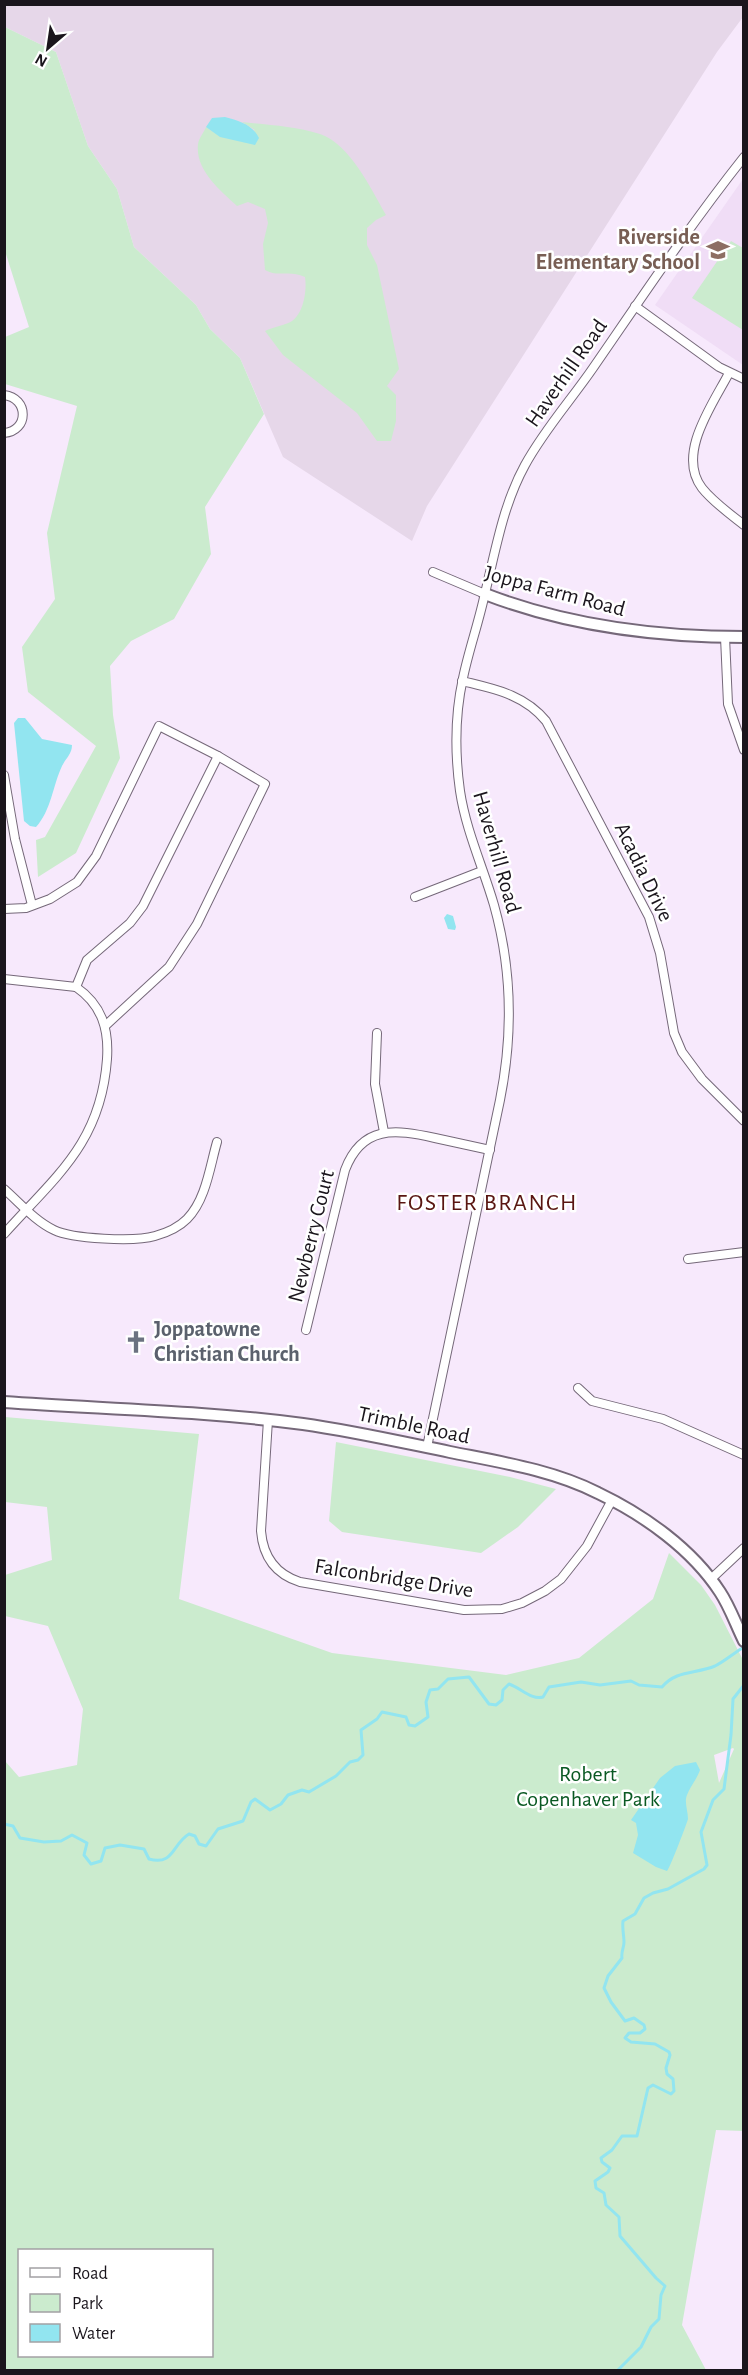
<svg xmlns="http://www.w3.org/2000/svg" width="748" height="2375" viewBox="0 0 748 2375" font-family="'Alegreya Sans',sans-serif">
  <rect width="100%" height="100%" fill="#f7e9fc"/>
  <polygon fill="#e6d7e9" points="5,4 744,5 743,17 717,52 427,506 412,541 283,457 240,358 210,329 196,305 134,247 117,189 88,146 56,52 5,27"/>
  <polygon fill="#f0ddf6" points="743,179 743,365 655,305"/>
  <g fill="#cbebce" fill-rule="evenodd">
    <polygon points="5,27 56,52 88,146 117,189 134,247 196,305 210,329 240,358 264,414 205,507 211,554 174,619 131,641 110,666 113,715 120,758 76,853 38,877 36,840 45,837 96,746 28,692 22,647 55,599 47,533 77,406 5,384 5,337 29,327 5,251"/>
    <path d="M242,122C268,125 295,126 320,134C350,144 371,189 386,215L376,220L367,228V245L377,265L399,369L387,386L396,395V421L391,441H377L357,413L283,355L265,331C271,328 288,324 292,321C304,313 307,289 305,277C288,269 279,278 265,270L263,244L268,223L265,209L248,202L237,206C220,190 195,170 198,144C199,138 204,132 206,127C228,142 232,142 255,130Z"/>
    <polygon points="731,241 743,248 743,330 692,298"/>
    <path d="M5,1417L199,1434L179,1599L332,1653L506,1675L579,1658L653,1599L669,1553L701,1585L715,1605L744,1662L743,2131L716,2130L682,2325L706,2370H5V1761L19,1777L77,1765L83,1709L48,1626L5,1616V1575L52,1560L47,1507L5,1502ZM733,1748L734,1749L719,1783L714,1755ZM20,2250H212V2356H20Z"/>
    <polygon points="336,1442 510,1477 556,1489 518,1527 481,1553 342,1532 329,1521"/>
  </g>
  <g fill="#92e5f0">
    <path d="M225,117C239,121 252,124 259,138L255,145L220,137L206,127L212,118Z"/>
    <path d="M18,718H25L42,739L72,745C72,754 66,758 62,766C53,785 51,811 36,827L30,826L24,821L14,723Z"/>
    <polygon points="447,914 453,916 456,927 455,930 448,929 444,918"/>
    <path d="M696,1762L700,1770C697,1779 690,1787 687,1795C684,1802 688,1811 688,1819C687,1823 670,1868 667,1871L656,1867L633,1853L638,1835L636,1823L631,1820L660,1778L675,1766Z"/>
  </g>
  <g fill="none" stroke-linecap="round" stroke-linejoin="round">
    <g stroke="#92e5f0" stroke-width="3">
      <path d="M4,1824L13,1826L20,1838L44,1842L61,1841L72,1835L87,1843L84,1855L91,1864L101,1861L105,1848L120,1845L144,1849L149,1859C174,1866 172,1844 189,1834L195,1836L199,1844L206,1846L218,1829L243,1821L251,1802L255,1799L270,1810L281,1804L288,1795L302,1790L309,1792L336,1776L350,1762L358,1760L363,1755L361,1730L377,1719L382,1712L406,1717L409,1725L415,1726L428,1717L426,1702L430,1690L438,1689L448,1679L469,1677L489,1704L496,1705L502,1700L503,1690L509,1684C521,1688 531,1700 543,1697L549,1687L581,1682L600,1685L631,1681L639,1685L662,1687C676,1670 696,1674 715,1666C725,1661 734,1653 744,1647"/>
      <path d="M618,2370L641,2347L651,2327L659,2319L661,2295L665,2286L656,2278L620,2236L619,2217L606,2205L604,2193L596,2188L595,2181L608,2172L610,2168L602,2162L601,2158L612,2150L622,2136H637L648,2088L653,2085L671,2094L674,2091L673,2079L667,2074L666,2068L670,2055L669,2052L655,2044L631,2042L625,2038L629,2033H640L645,2029L644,2025L634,2018L625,2021L611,2002L604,1988L608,1976L622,1958C621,1951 624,1948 624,1942C624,1935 622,1929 623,1921L635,1914L644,1898L653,1893L668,1889L704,1869L707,1865L701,1832L713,1800L724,1789L731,1735L733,1699L744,1685"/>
    </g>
    <g stroke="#756879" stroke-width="10">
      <g id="street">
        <polyline points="635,306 719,367 744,379"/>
        <path d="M729,373C713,404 676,454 702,488C713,502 730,514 744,525"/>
        <path d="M4,395C29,398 29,431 4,433"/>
        <polyline points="433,572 485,594"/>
        <polyline points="725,637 728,704 744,750"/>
        <path d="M462,681C494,689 524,694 546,721L649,917L660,953L674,1033L682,1052L702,1079L744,1121"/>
        <polyline points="4,775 15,839 32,905"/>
        <polyline points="415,897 482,871"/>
        <polyline points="4,909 26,908 50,899 77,882 96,856 159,726 218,756 265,784 197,924 169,967 105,1026"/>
        <polyline points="4,979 76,987 87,960 130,923 143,906 218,756"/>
        <polyline points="377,1033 375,1084 384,1132"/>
        <path d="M4,1189C20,1203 35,1221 54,1230C72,1239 135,1242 155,1236C166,1233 179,1227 187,1219C206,1200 210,1166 217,1142"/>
        <path d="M4,1234C56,1176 101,1143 107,1059C109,1029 102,1005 76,987"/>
        <polyline points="688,1259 744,1252"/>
        <path d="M306,1330L345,1170C362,1125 395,1129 435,1138C453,1142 471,1146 490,1150"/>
        <polyline points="578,1388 592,1401 663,1419 744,1455"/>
        <path d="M268,1420L261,1531C263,1556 275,1574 300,1582L464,1610L502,1609L522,1603L545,1591L561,1579L587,1546L612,1500"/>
        <path d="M427,1447L500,1100C513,1035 512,969 494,905C483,867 466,831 460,791C455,755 455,714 463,678C469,649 479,622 485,593C496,549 503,505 525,465C544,430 571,400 593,368C642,297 690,225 744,157"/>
        <polyline points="711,1579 744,1548"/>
      </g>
    </g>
    <g stroke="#756879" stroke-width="14">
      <g id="secondary">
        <path d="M485,594C568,626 655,637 744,637"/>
        <path d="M4,1402C103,1409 205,1411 303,1424C353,1431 401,1442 450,1452C500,1462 553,1470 598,1493C644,1515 692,1549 720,1592C730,1607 736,1625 744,1641"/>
      </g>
    </g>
    <use href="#street" stroke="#fff" stroke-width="8"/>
    <use href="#secondary" stroke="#fff" stroke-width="10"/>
  </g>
  <defs>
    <g id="school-bare" transform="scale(1.8)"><path d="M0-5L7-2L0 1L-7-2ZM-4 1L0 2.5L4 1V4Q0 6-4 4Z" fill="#8d6e63" stroke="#fff" stroke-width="2.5" paint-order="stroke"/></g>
    <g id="church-bare" transform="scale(1.8)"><path d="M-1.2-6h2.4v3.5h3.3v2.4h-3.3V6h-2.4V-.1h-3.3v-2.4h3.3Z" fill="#6b7280" stroke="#fff" stroke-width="2.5" paint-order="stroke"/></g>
  </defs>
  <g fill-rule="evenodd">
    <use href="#school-bare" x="718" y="250"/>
    <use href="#church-bare" x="136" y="1342"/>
  </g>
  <g text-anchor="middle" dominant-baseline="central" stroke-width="5" stroke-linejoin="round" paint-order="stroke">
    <g font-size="22" font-weight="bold" fill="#785e54" stroke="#fff" text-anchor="end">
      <text x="700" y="237">Riverside<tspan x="700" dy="25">Elementary School</tspan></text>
    </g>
    <g font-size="22" fill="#1a151c" stroke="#fff">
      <text transform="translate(566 373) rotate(-55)">Haverhill Road</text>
      <text transform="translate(555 591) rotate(15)">Joppa Farm Road</text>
      <text transform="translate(497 852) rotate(74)">Haverhill Road</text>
      <text transform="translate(644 872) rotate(64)">Acadia Drive</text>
      <text transform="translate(311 1236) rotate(-76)">Newberry Court</text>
      <text transform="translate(414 1425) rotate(12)">Trimble Road</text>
      <text transform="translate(394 1578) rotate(9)">Falconbridge Drive</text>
    </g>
    <g font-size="22" font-weight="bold" fill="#5b616d" stroke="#fff" text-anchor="start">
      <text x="154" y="1329">Joppatowne<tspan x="154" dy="25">Christian Church</tspan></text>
    </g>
    <g font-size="22" fill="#0a5923" stroke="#fff">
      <text x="588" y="1774">Robert<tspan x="588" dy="25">Copenhaver Park</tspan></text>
    </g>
    <g font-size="24" letter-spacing="1.5" fill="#591511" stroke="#fff">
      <text x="487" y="1203">FOSTER BRANCH</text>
    </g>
  </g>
  <rect width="748" height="2375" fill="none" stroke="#1a151c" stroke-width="12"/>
  <rect x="18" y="2249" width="195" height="108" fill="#ffffff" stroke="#a3a1a4" stroke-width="1.5"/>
  <rect x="30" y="2268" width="30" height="9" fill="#ffffff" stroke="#a3a1a4" stroke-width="1.5"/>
  <text x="72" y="2279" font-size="18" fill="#1a151c">Road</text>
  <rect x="30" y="2294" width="30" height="18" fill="#cbebce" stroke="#a3a1a4" stroke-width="1.5"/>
  <text x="72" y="2309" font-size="18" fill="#1a151c">Park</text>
  <rect x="30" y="2324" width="30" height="18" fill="#92e5f0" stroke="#a3a1a4" stroke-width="1.5"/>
  <text x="72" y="2339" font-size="18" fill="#1a151c">Water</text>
  <g transform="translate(48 48) rotate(209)" stroke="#ffffff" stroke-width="4.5" paint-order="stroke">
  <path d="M0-4.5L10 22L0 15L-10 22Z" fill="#1a151c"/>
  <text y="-9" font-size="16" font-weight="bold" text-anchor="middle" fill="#1a151c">N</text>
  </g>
</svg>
